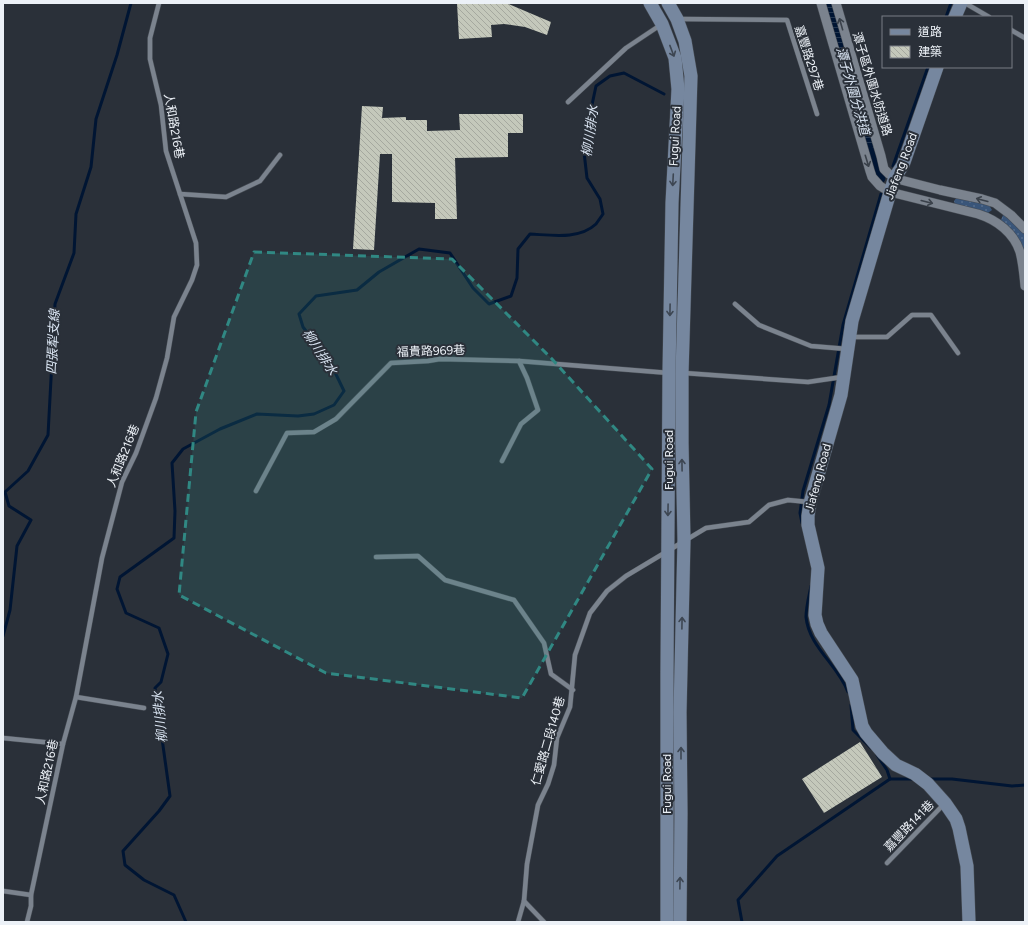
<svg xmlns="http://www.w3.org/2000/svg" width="1028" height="925" viewBox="0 0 1028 925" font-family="Figtree,'Noto Sans TC',sans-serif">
  <defs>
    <pattern id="grass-dots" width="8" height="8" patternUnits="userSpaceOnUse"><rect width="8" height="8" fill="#395579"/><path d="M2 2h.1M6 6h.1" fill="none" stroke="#566e8d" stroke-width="1.8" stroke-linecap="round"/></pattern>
    <pattern id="water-rules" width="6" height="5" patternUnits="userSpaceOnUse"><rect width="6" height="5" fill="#001533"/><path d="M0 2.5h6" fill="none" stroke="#253851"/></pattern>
    <pattern id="building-back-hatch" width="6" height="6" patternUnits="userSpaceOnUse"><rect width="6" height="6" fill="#c4c8bb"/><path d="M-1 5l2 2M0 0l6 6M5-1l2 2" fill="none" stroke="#a5a89f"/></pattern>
  </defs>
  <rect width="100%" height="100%" fill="#2a3039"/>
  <g fill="url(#grass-dots)">
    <polygon points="957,197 989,205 992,210 988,213 955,204 954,201"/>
    <polygon points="1003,215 1005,215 1021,230 1025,236 1025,264 1001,220"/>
  </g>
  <polygon fill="url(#water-rules)" points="824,3 833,3 880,163 872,166"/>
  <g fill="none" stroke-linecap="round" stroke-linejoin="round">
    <g stroke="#001533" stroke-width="3">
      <polyline points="946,17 951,3"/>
      <polyline points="893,166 928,67"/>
      <polyline points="802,523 800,513 803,491 829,405 843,325 881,194"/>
      <path d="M811,586C809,596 806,607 806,617C809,647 838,665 848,692"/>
      <polyline points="3,636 10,610 17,546 31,520 9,506 5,492 28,471 48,435 55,304 74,253 76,214 91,167 96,119 117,55 131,3"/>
      <polyline points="851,705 853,730 871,748"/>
      <polyline points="890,779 914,779"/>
      <polyline points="929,779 952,779 1012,786 1025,785"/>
      <path d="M186,922L174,895L144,880L125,865L123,851L159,811L170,796L155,688L161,682L168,654L159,628L126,613L117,589L120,577L174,538L175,511L172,463L183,449L220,429L257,414L298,416L314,414L334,405L344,391L331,364L303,327L299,314L316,296L357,290L379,272L419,249L450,253L473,288L489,304L511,296L517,278L518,249L530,234C551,235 579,240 596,224C598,221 601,217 603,214L600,199L587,178L584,152L589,119L596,86L610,76L624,73L664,94"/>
      <polyline points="742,922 738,900 777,856 890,779 887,770 877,755"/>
    </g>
    <polyline stroke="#001533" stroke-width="11" points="870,152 880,178"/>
  </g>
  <g fill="url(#building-back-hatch)">
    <polygon points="457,3 506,3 551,22 547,35 525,27 504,24 491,25 492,37 459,39"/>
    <polygon points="362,106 383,107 382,118 406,117 406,120 427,120 427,131 460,130 459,114 523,114 523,133 508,133 508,157 455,158 457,219 435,219 435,203 392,202 392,154 380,154 374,250 353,249"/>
    <polygon points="860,742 882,777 824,813 802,779"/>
  </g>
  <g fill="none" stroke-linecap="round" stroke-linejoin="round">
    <g stroke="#464c54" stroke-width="5.5">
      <g id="lane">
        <polyline points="965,3 989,17"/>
        <polyline points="679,19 787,20 817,114"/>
        <polyline points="1011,30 1025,38"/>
        <polyline points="568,102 626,48 662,24"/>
        <polyline points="180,194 226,197 260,181 280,155"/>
        <polyline points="735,304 759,325 811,346 847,349"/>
        <polyline points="850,337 887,337 912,315 931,315 958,353"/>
        <polyline points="684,373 808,382 842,377"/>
        <polyline points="502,461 521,424 538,410 527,378 519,361"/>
        <polyline points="256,491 287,433 314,432 336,419 391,363 428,361 440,359 519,361 669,373"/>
        <polyline points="376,557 418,556 445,580 514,600 544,643 551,674 573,690"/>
        <polyline points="76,697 144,708"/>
        <polyline points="3,738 63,744"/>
        <polyline points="887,863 944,804"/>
        <polyline points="3,891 31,895"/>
        <polyline points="524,901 544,922"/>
        <polyline points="27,922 31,906 31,895 63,744 76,697 102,558 122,482 136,453 156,398 167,358 174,317 192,280 197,265 196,243 166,151 161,105 150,59 150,38 159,3"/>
        <polyline points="518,922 524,901 527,864 538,805 548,784 554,765 557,738 570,707 575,655 590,613 607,591 626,576 706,528 749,522 769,505 788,500 808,502"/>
      </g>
    </g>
    <g stroke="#464c54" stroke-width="10">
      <g id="street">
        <path d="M821,3L870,171L872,177L880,186L890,192L978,214C997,220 1014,233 1020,252C1023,263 1024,275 1025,286"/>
        <polyline points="836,3 881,156 884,169 889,174 901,180 940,190 982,199 995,203 1011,215 1025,229"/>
      </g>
    </g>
    <g stroke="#464c54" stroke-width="14">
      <g id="secondary">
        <polyline points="650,3 662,24 675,58 678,89 672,203 669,373 667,673 667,922"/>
        <polyline points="668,3 677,19 685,41 691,76 682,373 682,442 684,540 680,712 681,813 680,922"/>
        <polyline points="955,17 961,3"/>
        <polyline points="937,67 903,165 895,177 891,189 852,321 841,395 810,503 808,516 808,525 818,568 815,615 817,624 821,633 852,680 862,726 866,733 883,753 896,765 915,774 928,784 945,803 956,819 959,828 967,866 969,922"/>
      </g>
    </g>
    <use href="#lane" stroke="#7b838e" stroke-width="4.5"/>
    <use href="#street" stroke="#7b838e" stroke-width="9"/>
    <use href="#secondary" stroke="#76879f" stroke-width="13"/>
  </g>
  <defs><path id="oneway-shaft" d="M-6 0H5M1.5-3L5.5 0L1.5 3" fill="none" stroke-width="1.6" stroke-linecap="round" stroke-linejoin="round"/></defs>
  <g stroke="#3a414a">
    <use href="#oneway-shaft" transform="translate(841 24) rotate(-106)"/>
    <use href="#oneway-shaft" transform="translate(867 161) rotate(73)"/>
    <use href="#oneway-shaft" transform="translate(982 200) rotate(-165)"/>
    <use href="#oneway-shaft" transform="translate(927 202) rotate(14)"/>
  </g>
  <g stroke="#3d4652">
    <use href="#oneway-shaft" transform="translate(672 51) rotate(69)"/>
    <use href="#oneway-shaft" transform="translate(673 180) rotate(93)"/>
    <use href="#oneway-shaft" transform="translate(670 310) rotate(91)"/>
    <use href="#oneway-shaft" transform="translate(682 465) rotate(-91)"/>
    <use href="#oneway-shaft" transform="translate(668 510) rotate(91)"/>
    <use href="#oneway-shaft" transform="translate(682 623) rotate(-89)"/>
    <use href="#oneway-shaft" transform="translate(681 753) rotate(-90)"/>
    <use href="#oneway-shaft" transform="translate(680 883) rotate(-89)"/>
  </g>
  <path fill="#308883" fill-opacity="0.2" stroke="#308883" stroke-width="3" stroke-dasharray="8 5" stroke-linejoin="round" d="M254,252L452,259L552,359L652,469L522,698L326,673L179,595L196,412Z"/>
  <g text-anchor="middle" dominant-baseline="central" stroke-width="4" stroke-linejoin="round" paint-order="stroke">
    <g font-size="12" fill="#ecf1f7" stroke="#2a3039">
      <text transform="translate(809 58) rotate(72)">嘉豐路297巷</text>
      <text transform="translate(872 84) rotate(73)">潭子區外圍水防道路</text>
      <text transform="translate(174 126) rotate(80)">人和路216巷</text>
      <text transform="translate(675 136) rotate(-87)">Fugui Road</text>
      <text transform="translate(901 166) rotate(-69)">Jiafeng Road</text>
      <text transform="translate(431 351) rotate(-2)">福貴路969巷</text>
      <text transform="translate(123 456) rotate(-68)">人和路216巷</text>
      <text transform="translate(669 460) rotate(-90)">Fugui Road</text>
      <text transform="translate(818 478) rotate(-75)">Jiafeng Road</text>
      <text transform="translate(548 741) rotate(-74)">仁愛路二段140巷</text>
      <text transform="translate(47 772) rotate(-78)">人和路216巷</text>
      <text transform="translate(667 784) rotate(-90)">Fugui Road</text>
      <text transform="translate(909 826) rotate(-46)">嘉豐路141巷</text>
    </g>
    <g font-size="13" font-style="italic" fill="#dae5f3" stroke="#2a3039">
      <text transform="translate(853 91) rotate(74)">潭子外圍分洪道</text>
      <text transform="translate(590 131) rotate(-82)">柳川排水</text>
      <text transform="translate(53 342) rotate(-87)">四張犁支線</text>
      <text transform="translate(320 352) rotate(57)">柳川排水</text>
      <text transform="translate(160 717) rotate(-95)">柳川排水</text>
    </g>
  </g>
  <rect width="1028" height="925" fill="none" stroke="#ecf1f7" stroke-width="8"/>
  <rect x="882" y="16" width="130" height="52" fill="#2a3039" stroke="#787d85"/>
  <rect x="890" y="29" width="20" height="6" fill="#76879f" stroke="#787d85"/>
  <text x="918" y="36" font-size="12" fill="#ecf1f7">道路</text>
  <rect x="890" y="46" width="20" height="12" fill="url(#building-back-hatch)" stroke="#787d85"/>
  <text x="918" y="56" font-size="12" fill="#ecf1f7">建築</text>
</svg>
